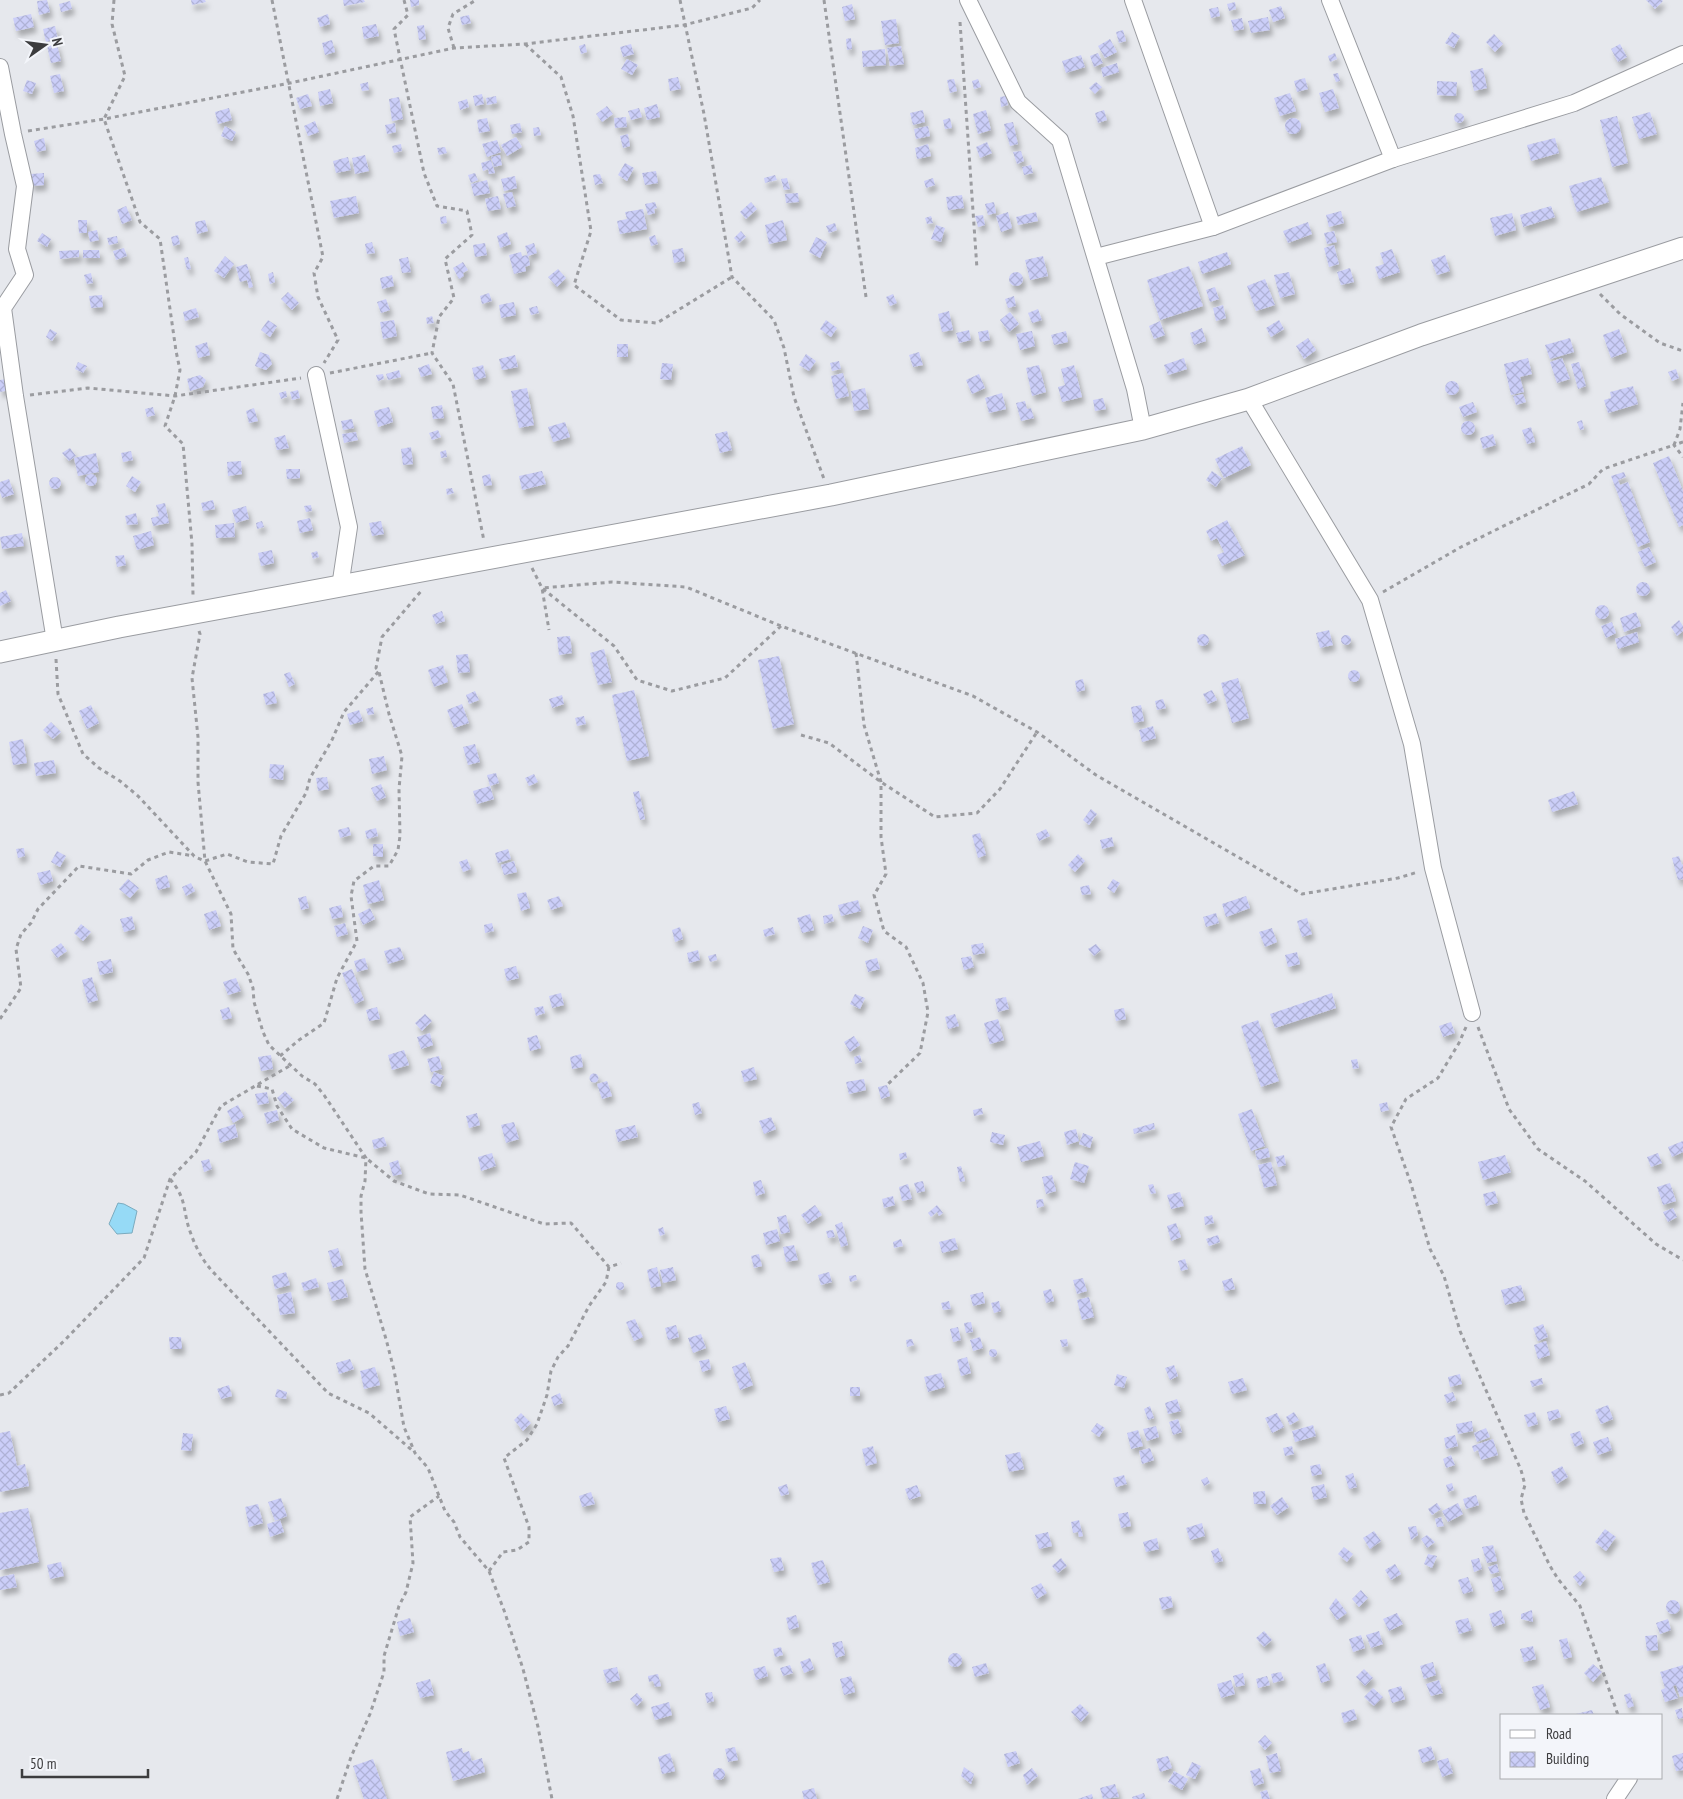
<svg xmlns="http://www.w3.org/2000/svg" width="1683" height="1799" viewBox="0 0 1683 1799" font-family="'PT Sans Narrow',sans-serif">
  <defs>
    <pattern id="building-cross-hatch" width="8" height="8" patternUnits="userSpaceOnUse" patternTransform="scale(1.25)"><rect width="8" height="8" fill="#cbcef8"/><path d="M0 0l8 8M0 8l8-8" fill="none" stroke="#afb2d6"/></pattern>
    <filter id="shadow"><feDropShadow dx="3" dy="5.5" stdDeviation="2.5" flood-color="#0004"/></filter>
  </defs>
  <rect width="100%" height="100%" fill="#e6e8ed"/>
  <polygon fill="#96daf6" stroke="#7babbf" points="118,1203 124,1204 137,1211 132,1233 117,1234 109,1224"/>
  <g fill="url(#building-cross-hatch)" filter="url(#shadow)">
    <polygon points="47,0 50,12 39,15 37,1"/>
    <polygon points="191,0 205,0 206,2 192,5"/>
    <polygon points="343,0 364,0 365,2 344,6"/>
    <polygon points="410,0 419,0 419,5 411,7"/>
    <polygon points="1646,0 1662,0 1663,1 1655,9"/>
    <polygon points="70,1 72,9 61,12 59,4"/>
    <polygon points="1235,2 1236,9 1229,11 1227,4"/>
    <polygon points="852,4 855,19 845,21 842,7"/>
    <polygon points="1281,6 1285,18 1273,22 1269,10"/>
    <polygon points="1218,7 1220,16 1211,18 1209,9"/>
    <polygon points="31,14 34,27 16,31 13,18"/>
    <polygon points="328,14 330,24 320,27 317,18"/>
    <polygon points="469,15 471,23 462,25 460,17"/>
    <polygon points="1268,17 1270,30 1251,33 1248,21"/>
    <polygon points="1242,18 1244,29 1234,31 1231,20"/>
    <polygon points="896,19 899,43 885,45 881,21"/>
    <polygon points="376,24 379,36 364,39 362,27"/>
    <polygon points="424,25 426,39 419,40 417,26"/>
    <polygon points="55,26 58,39 46,42 43,29"/>
    <polygon points="1123,30 1126,41 1119,43 1116,32"/>
    <polygon points="1452,32 1460,36 1454,48 1445,43"/>
    <polygon points="1494,34 1503,44 1495,52 1486,42"/>
    <polygon points="851,38 852,49 847,50 846,39"/>
    <polygon points="1110,39 1117,52 1105,58 1098,46"/>
    <polygon points="332,40 335,52 325,55 322,43"/>
    <polygon points="57,44 61,61 51,63 47,46"/>
    <polygon points="585,44 587,52 581,54 579,46"/>
    <polygon points="631,44 634,54 623,57 620,47"/>
    <polygon points="1620,44 1627,57 1618,62 1611,49"/>
    <polygon points="901,46 904,64 890,66 887,48"/>
    <polygon points="885,49 886,65 863,67 862,51"/>
    <polygon points="1098,53 1103,63 1094,67 1090,56"/>
    <polygon points="1335,53 1337,59 1330,62 1328,56"/>
    <polygon points="1081,55 1085,67 1066,73 1062,61"/>
    <polygon points="627,59 638,65 632,75 621,69"/>
    <polygon points="1117,63 1119,72 1103,77 1101,68"/>
    <polygon points="1483,68 1487,88 1474,91 1470,71"/>
    <polygon points="1338,73 1340,81 1336,82 1333,74"/>
    <polygon points="60,74 64,91 54,93 50,76"/>
    <polygon points="678,77 681,89 670,91 668,79"/>
    <polygon points="1305,78 1308,89 1297,92 1294,81"/>
    <polygon points="954,79 957,91 950,93 947,80"/>
    <polygon points="978,79 981,87 974,89 972,81"/>
    <polygon points="27,80 36,83 32,94 23,91"/>
    <polygon points="1437,81 1457,82 1456,96 1437,95"/>
    <polygon points="368,82 369,90 362,91 360,84"/>
    <polygon points="1096,82 1102,87 1095,94 1089,88"/>
    <polygon points="330,89 333,103 320,106 318,92"/>
    <polygon points="1333,89 1339,108 1325,112 1319,93"/>
    <polygon points="1290,93 1296,111 1280,116 1274,98"/>
    <polygon points="308,94 312,106 300,109 296,98"/>
    <polygon points="482,94 484,104 475,106 473,96"/>
    <polygon points="496,96 497,103 487,105 486,98"/>
    <polygon points="1006,96 1008,105 1001,107 1000,97"/>
    <polygon points="399,97 403,119 392,121 389,99"/>
    <polygon points="467,99 469,107 460,110 458,102"/>
    <polygon points="657,104 660,117 647,120 644,108"/>
    <polygon points="607,106 613,114 602,122 596,114"/>
    <polygon points="229,108 232,120 218,124 215,112"/>
    <polygon points="639,108 642,117 631,120 628,111"/>
    <polygon points="923,110 925,122 913,125 910,113"/>
    <polygon points="986,110 991,130 978,134 973,114"/>
    <polygon points="1104,110 1107,120 1098,123 1095,113"/>
    <polygon points="1650,112 1657,134 1639,139 1632,117"/>
    <circle cx="1459" cy="118" r="5"/>
    <polygon points="1617,116 1628,163 1612,167 1600,120"/>
    <polygon points="626,117 627,127 615,128 614,118"/>
    <circle cx="1293" cy="126" r="8"/>
    <polygon points="487,118 490,131 479,133 477,120"/>
    <polygon points="950,118 952,128 945,129 943,120"/>
    <polygon points="315,121 319,132 308,136 304,126"/>
    <polygon points="1013,122 1018,144 1010,146 1004,124"/>
    <polygon points="395,123 396,132 387,134 385,125"/>
    <polygon points="520,123 522,132 512,134 510,125"/>
    <polygon points="225,126 236,132 232,141 221,136"/>
    <polygon points="928,126 930,136 916,139 914,129"/>
    <polygon points="539,127 541,135 534,136 533,128"/>
    <polygon points="628,134 630,146 623,148 620,136"/>
    <polygon points="516,137 522,147 507,156 501,145"/>
    <polygon points="44,138 46,150 37,152 34,141"/>
    <polygon points="1555,138 1559,153 1531,161 1527,145"/>
    <polygon points="497,140 501,152 487,157 482,144"/>
    <polygon points="987,142 992,153 980,158 976,147"/>
    <polygon points="401,144 402,151 394,153 392,146"/>
    <polygon points="928,144 931,156 917,159 915,148"/>
    <polygon points="445,147 447,153 439,155 437,148"/>
    <polygon points="1021,151 1024,161 1017,164 1013,152"/>
    <polygon points="365,155 369,171 355,174 352,158"/>
    <polygon points="500,155 502,165 494,167 491,157"/>
    <polygon points="348,157 351,170 336,173 333,161"/>
    <polygon points="491,160 495,173 489,174 488,169 483,171 481,163"/>
    <polygon points="625,163 634,168 627,181 618,175"/>
    <polygon points="1031,165 1033,173 1024,175 1022,167"/>
    <polygon points="656,171 658,183 645,185 642,173"/>
    <polygon points="44,173 44,185 31,186 31,174"/>
    <polygon points="475,173 478,180 471,183 468,175"/>
    <polygon points="600,174 603,183 595,185 593,175"/>
    <polygon points="775,175 777,180 765,183 764,178"/>
    <polygon points="515,176 517,188 504,191 501,179"/>
    <polygon points="1601,177 1609,202 1577,212 1569,186"/>
    <polygon points="787,178 790,189 784,190 781,179"/>
    <polygon points="933,178 935,185 926,188 924,181"/>
    <polygon points="487,180 490,193 474,196 471,184"/>
    <polygon points="512,192 516,206 507,208 503,194"/>
    <polygon points="798,193 799,202 786,203 785,194"/>
    <polygon points="962,195 964,208 948,210 946,197"/>
    <polygon points="356,196 359,213 334,218 330,201"/>
    <polygon points="498,196 501,209 488,211 485,199"/>
    <polygon points="655,202 657,208 654,209 655,213 648,215 645,204"/>
    <polygon points="751,202 757,209 746,219 740,212"/>
    <polygon points="994,202 996,213 988,215 985,204"/>
    <polygon points="126,206 132,220 122,224 117,210"/>
    <polygon points="1551,206 1555,217 1523,227 1520,215"/>
    <polygon points="643,209 647,229 620,234 617,221 627,219 625,212"/>
    <polygon points="1341,211 1344,223 1329,227 1326,215"/>
    <polygon points="1008,212 1012,228 1001,232 996,216"/>
    <polygon points="1036,212 1038,221 1018,225 1016,217"/>
    <polygon points="1512,213 1516,230 1495,236 1490,218"/>
    <polygon points="983,215 985,225 978,227 975,216"/>
    <polygon points="446,216 447,223 441,224 440,217"/>
    <polygon points="931,216 933,223 927,224 925,218"/>
    <polygon points="78,220 87,220 87,233 79,233"/>
    <polygon points="205,220 208,231 197,234 195,222"/>
    <polygon points="783,220 787,240 769,244 765,225"/>
    <polygon points="1308,222 1312,234 1288,243 1283,231"/>
    <polygon points="835,223 837,230 829,233 826,226"/>
    <polygon points="936,225 945,228 941,242 931,239"/>
    <polygon points="97,230 99,240 90,242 88,232"/>
    <polygon points="741,231 746,237 739,243 734,238"/>
    <polygon points="1334,231 1337,242 1327,244 1324,233"/>
    <polygon points="507,232 511,244 500,248 497,236"/>
    <polygon points="42,233 51,239 47,247 37,241"/>
    <polygon points="178,235 180,244 173,246 171,237"/>
    <polygon points="655,235 658,244 651,246 649,237"/>
    <polygon points="117,236 118,243 109,245 107,238"/>
    <polygon points="816,237 827,242 820,258 809,252"/>
    <polygon points="372,242 375,253 367,254 365,244"/>
    <polygon points="485,243 487,255 475,257 473,245"/>
    <polygon points="534,243 537,253 528,256 525,246"/>
    <polygon points="1334,245 1339,264 1329,267 1324,248"/>
    <polygon points="124,248 127,256 116,260 113,251"/>
    <polygon points="683,248 685,261 674,263 672,250"/>
    <polygon points="1392,249 1400,272 1379,279 1375,267 1384,264 1380,253"/>
    <polygon points="79,250 79,257 60,259 59,251"/>
    <polygon points="83,250 99,250 100,258 83,258"/>
    <polygon points="521,252 522,256 528,255 530,265 525,267 526,271 514,274 509,255"/>
    <polygon points="1227,252 1231,264 1202,274 1198,262"/>
    <polygon points="1445,255 1450,271 1437,275 1431,260"/>
    <polygon points="225,256 234,264 224,278 214,271"/>
    <polygon points="1043,256 1048,276 1030,280 1025,260"/>
    <polygon points="188,257 191,269 187,270 184,258"/>
    <polygon points="408,257 411,272 402,273 399,259"/>
    <polygon points="463,262 468,270 463,273 464,276 459,279 453,268"/>
    <polygon points="247,264 253,287 249,288 247,280 240,282 236,267"/>
    <polygon points="1189,266 1203,306 1160,320 1147,280"/>
    <polygon points="1350,268 1354,282 1341,285 1337,272"/>
    <polygon points="558,269 566,278 557,287 548,277"/>
    <polygon points="273,272 275,282 270,284 268,274"/>
    <polygon points="1289,272 1295,294 1280,298 1274,275"/>
    <circle cx="1016" cy="279" r="7"/>
    <polygon points="91,273 93,283 87,284 84,275"/>
    <polygon points="392,275 394,286 382,289 380,278"/>
    <polygon points="1265,279 1275,305 1256,311 1247,286"/>
    <polygon points="1215,287 1219,299 1210,302 1206,290"/>
    <polygon points="288,292 299,303 292,310 281,299"/>
    <polygon points="489,293 492,301 482,304 480,296"/>
    <polygon points="893,294 897,303 890,306 886,297"/>
    <polygon points="102,295 103,307 91,308 89,296"/>
    <polygon points="1014,296 1016,306 1008,308 1005,299"/>
    <polygon points="386,299 390,310 381,313 377,302"/>
    <polygon points="514,302 516,315 501,318 499,305"/>
    <polygon points="1223,305 1226,318 1216,321 1213,308"/>
    <polygon points="537,306 539,313 531,315 529,308"/>
    <polygon points="196,308 199,317 185,321 183,312"/>
    <polygon points="1038,309 1042,320 1032,323 1028,313"/>
    <polygon points="949,311 953,330 942,332 938,314"/>
    <polygon points="1010,312 1019,324 1009,332 1000,320"/>
    <polygon points="432,316 434,323 427,324 426,318"/>
    <polygon points="268,320 277,326 270,337 261,330"/>
    <polygon points="394,320 397,336 383,339 380,322"/>
    <polygon points="826,320 837,328 831,337 820,329"/>
    <polygon points="1279,320 1284,329 1271,337 1266,328"/>
    <polygon points="1160,321 1165,335 1154,339 1149,326"/>
    <polygon points="1202,328 1206,341 1194,345 1190,333"/>
    <polygon points="50,329 57,333 52,341 46,337"/>
    <polygon points="1619,329 1627,352 1611,358 1603,335"/>
    <polygon points="969,330 971,340 959,343 956,333"/>
    <polygon points="988,330 990,340 980,342 978,332"/>
    <polygon points="1032,331 1035,346 1020,350 1016,334"/>
    <polygon points="1066,331 1068,342 1054,345 1051,335"/>
    <polygon points="1308,338 1316,350 1304,359 1296,346"/>
    <polygon points="1570,338 1574,352 1550,359 1545,345"/>
    <polygon points="207,342 210,355 198,358 195,346"/>
    <rect x="617" y="344" width="11" height="13"/>
    <polygon points="260,352 269,355 272,364 266,370 255,366"/>
    <polygon points="919,352 923,365 913,367 909,355"/>
    <polygon points="806,354 816,361 809,371 799,365"/>
    <polygon points="515,355 518,367 502,370 499,359"/>
    <polygon points="1184,358 1187,369 1168,375 1164,365"/>
    <polygon points="1528,358 1532,374 1520,377 1524,392 1511,395 1504,364"/>
    <polygon points="1562,358 1570,379 1557,383 1550,362"/>
    <polygon points="839,361 841,369 832,371 830,363"/>
    <polygon points="78,362 87,366 83,373 75,369"/>
    <polygon points="1579,362 1586,386 1578,389 1571,364"/>
    <polygon points="662,363 673,364 671,380 660,379"/>
    <polygon points="429,364 432,374 421,377 418,368"/>
    <polygon points="483,365 486,377 475,380 472,368"/>
    <polygon points="1039,365 1046,392 1032,396 1026,368"/>
    <polygon points="1074,365 1082,397 1062,402 1058,387 1065,385 1061,369"/>
    <polygon points="1676,369 1679,378 1672,381 1668,372"/>
    <polygon points="399,370 401,377 388,380 386,374"/>
    <polygon points="843,373 849,396 836,399 831,376"/>
    <polygon points="383,374 384,379 378,381 376,375"/>
    <polygon points="979,374 985,388 972,394 966,380"/>
    <polygon points="200,375 206,380 203,387 190,391 187,379"/>
    <polygon points="7,379 9,390 0,392 0,380"/>
    <circle cx="1452" cy="388" r="7"/>
    <polygon points="1633,386 1638,404 1608,413 1604,400 1611,398 1610,392"/>
    <polygon points="527,388 534,425 519,428 511,391"/>
    <polygon points="865,388 869,409 854,411 851,391"/>
    <polygon points="298,390 300,398 292,400 290,392"/>
    <polygon points="286,391 287,397 281,399 279,393"/>
    <polygon points="1002,393 1006,409 989,413 985,398"/>
    <polygon points="1523,394 1526,402 1516,405 1513,396"/>
    <polygon points="1103,398 1106,409 1095,411 1093,400"/>
    <polygon points="1025,401 1027,409 1031,408 1034,418 1021,421 1016,403"/>
    <polygon points="1473,402 1477,412 1463,417 1459,407"/>
    <polygon points="442,405 444,418 433,419 431,407"/>
    <polygon points="153,407 155,415 147,417 145,409"/>
    <polygon points="389,407 393,422 378,427 374,411"/>
    <polygon points="254,408 258,421 249,423 246,411"/>
    <polygon points="352,419 354,428 343,430 341,421"/>
    <polygon points="1582,420 1584,429 1580,430 1577,422"/>
    <circle cx="1468" cy="428" r="7"/>
    <polygon points="565,422 570,437 553,442 548,427"/>
    <polygon points="1531,427 1535,442 1527,444 1522,430"/>
    <polygon points="438,430 441,437 432,440 429,433"/>
    <polygon points="727,431 732,450 720,453 715,434"/>
    <polygon points="356,432 358,440 344,443 342,434"/>
    <polygon points="1493,434 1496,445 1483,449 1480,438"/>
    <polygon points="285,435 289,448 277,450 274,438"/>
    <polygon points="1242,446 1251,465 1224,478 1215,459"/>
    <polygon points="411,447 413,464 403,465 401,449"/>
    <polygon points="70,448 76,456 69,461 62,453"/>
    <polygon points="446,450 447,457 441,458 440,452"/>
    <polygon points="131,451 133,460 123,462 121,453"/>
    <polygon points="96,453 99,472 78,476 74,458"/>
    <polygon points="1669,456 1683,491 1683,525 1679,527 1653,463"/>
    <polygon points="241,461 242,474 228,476 227,462"/>
    <polygon points="286,469 300,469 300,478 287,479"/>
    <polygon points="542,471 546,484 522,490 519,476"/>
    <polygon points="1212,471 1222,478 1216,487 1206,480"/>
    <polygon points="1624,472 1626,477 1618,480 1620,485 1628,482 1650,542 1638,547 1611,476"/>
    <circle cx="91" cy="480" r="6"/>
    <polygon points="490,474 492,485 484,486 482,476"/>
    <polygon points="132,476 141,482 135,492 126,486"/>
    <circle cx="55" cy="483" r="6"/>
    <polygon points="9,479 14,494 2,498 0,492 0,482"/>
    <polygon points="452,488 454,493 447,495 446,489"/>
    <polygon points="213,500 215,509 203,511 201,503"/>
    <polygon points="165,503 169,523 153,526 151,518 159,516 156,505"/>
    <polygon points="311,505 312,511 306,512 304,506"/>
    <polygon points="246,506 249,519 236,523 232,510"/>
    <polygon points="136,513 138,524 127,525 125,516"/>
    <polygon points="310,518 313,530 300,533 297,521"/>
    <polygon points="1227,520 1245,555 1222,566 1217,555 1224,552 1217,538 1211,541 1206,531"/>
    <polygon points="262,521 264,527 257,529 256,523"/>
    <polygon points="381,521 384,534 372,536 369,523"/>
    <polygon points="234,523 235,537 216,538 215,525"/>
    <polygon points="151,531 154,545 137,550 133,536"/>
    <polygon points="22,533 24,546 2,549 0,537"/>
    <polygon points="1649,547 1656,562 1645,567 1638,552"/>
    <polygon points="272,550 274,563 261,566 258,553"/>
    <polygon points="317,551 319,557 313,559 311,553"/>
    <polygon points="124,555 126,565 117,567 115,556"/>
    <circle cx="1643" cy="589" r="7"/>
    <polygon points="6,590 11,601 0,606 0,593"/>
    <circle cx="1602" cy="612" r="7"/>
    <polygon points="442,611 445,621 436,624 432,615"/>
    <polygon points="1636,612 1641,626 1624,632 1620,618"/>
    <polygon points="1679,620 1683,626 1683,631 1677,636 1671,627"/>
    <polygon points="1612,622 1616,633 1606,638 1601,626"/>
    <polygon points="1329,630 1333,645 1320,648 1316,633"/>
    <polygon points="1637,632 1639,642 1618,649 1615,639"/>
    <circle cx="1203" cy="640" r="6"/>
    <circle cx="1346" cy="640" r="5"/>
    <polygon points="570,636 572,653 559,655 557,637"/>
    <polygon points="604,649 612,682 598,685 590,653"/>
    <polygon points="468,654 470,672 458,673 456,655"/>
    <polygon points="779,656 794,724 773,729 758,660"/>
    <polygon points="443,665 448,682 434,687 428,670"/>
    <circle cx="1354" cy="676" r="6"/>
    <polygon points="290,672 295,684 289,687 284,674"/>
    <polygon points="1238,678 1249,718 1232,723 1221,683"/>
    <polygon points="1083,679 1085,690 1077,692 1075,681"/>
    <polygon points="634,690 649,756 627,761 612,695"/>
    <polygon points="1212,690 1217,700 1208,704 1203,694"/>
    <polygon points="274,691 277,703 266,705 263,694"/>
    <polygon points="475,691 479,700 469,704 466,695"/>
    <polygon points="562,695 564,704 552,708 549,699"/>
    <polygon points="1163,699 1166,708 1157,710 1155,701"/>
    <polygon points="462,704 469,723 454,728 447,710"/>
    <polygon points="91,705 99,723 87,729 79,711"/>
    <polygon points="1141,705 1144,721 1134,723 1131,707"/>
    <polygon points="373,707 374,714 368,715 366,709"/>
    <polygon points="359,710 363,721 350,725 347,714"/>
    <polygon points="584,716 586,724 577,726 575,718"/>
    <polygon points="51,722 61,732 53,739 43,730"/>
    <polygon points="1153,726 1156,738 1142,742 1139,730"/>
    <polygon points="23,739 27,763 13,765 9,742"/>
    <polygon points="475,744 480,762 468,765 463,747"/>
    <polygon points="384,756 387,770 372,774 369,759"/>
    <polygon points="54,760 56,773 36,776 34,763"/>
    <polygon points="270,764 284,765 283,780 269,778"/>
    <polygon points="496,773 499,783 490,786 487,775"/>
    <polygon points="534,774 538,782 529,786 525,778"/>
    <polygon points="327,777 329,789 318,791 316,778"/>
    <polygon points="381,784 386,797 377,801 371,788"/>
    <polygon points="490,786 494,799 477,804 473,791"/>
    <polygon points="639,791 645,819 640,820 633,792"/>
    <polygon points="1574,791 1578,804 1552,812 1548,800"/>
    <polygon points="1091,809 1097,814 1089,825 1083,820"/>
    <polygon points="349,827 351,835 340,838 338,830"/>
    <polygon points="376,828 378,836 367,839 365,831"/>
    <polygon points="1046,829 1050,836 1039,841 1036,834"/>
    <polygon points="980,833 986,855 978,858 972,835"/>
    <polygon points="1112,837 1114,846 1102,849 1100,840"/>
    <polygon points="373,844 383,844 383,857 373,856"/>
    <polygon points="24,848 25,856 18,858 16,849"/>
    <polygon points="508,849 511,859 498,863 495,853"/>
    <polygon points="57,851 66,856 60,867 51,862"/>
    <polygon points="1078,854 1085,861 1075,872 1068,865"/>
    <polygon points="1679,856 1682,865 1683,864 1683,879 1678,880 1672,858"/>
    <polygon points="467,859 471,869 463,872 459,862"/>
    <polygon points="514,861 517,872 504,875 501,865"/>
    <polygon points="50,870 53,881 41,885 37,873"/>
    <polygon points="167,875 170,887 158,890 155,879"/>
    <polygon points="128,879 139,888 130,898 119,889"/>
    <polygon points="1113,879 1120,883 1114,893 1107,888"/>
    <polygon points="379,880 384,900 368,904 363,885"/>
    <polygon points="191,883 195,891 186,896 182,887"/>
    <polygon points="1089,885 1091,894 1082,895 1080,887"/>
    <polygon points="526,892 530,908 521,911 517,894"/>
    <polygon points="306,896 309,908 301,910 298,898"/>
    <polygon points="559,896 563,906 551,910 547,900"/>
    <polygon points="1246,896 1250,908 1226,917 1222,904"/>
    <polygon points="858,900 861,911 841,916 838,905"/>
    <polygon points="341,905 343,917 332,919 329,908"/>
    <polygon points="370,908 375,919 363,925 358,914"/>
    <polygon points="216,910 221,926 209,930 204,914"/>
    <polygon points="1216,913 1219,923 1206,927 1203,917"/>
    <polygon points="810,914 814,930 802,933 797,918"/>
    <polygon points="832,914 834,921 824,924 823,916"/>
    <polygon points="132,916 135,929 124,932 120,919"/>
    <polygon points="1307,918 1312,934 1302,937 1297,921"/>
    <polygon points="345,923 348,934 337,937 334,926"/>
    <polygon points="492,923 494,931 485,933 484,925"/>
    <polygon points="81,924 91,932 83,941 74,933"/>
    <polygon points="863,926 873,930 868,943 858,938"/>
    <polygon points="680,927 683,939 675,942 672,930"/>
    <polygon points="773,927 775,934 765,937 763,930"/>
    <polygon points="1272,928 1277,942 1265,947 1259,932"/>
    <polygon points="61,943 67,951 57,958 51,950"/>
    <polygon points="983,943 985,953 973,955 971,945"/>
    <polygon points="1096,944 1101,950 1094,956 1088,949"/>
    <polygon points="400,947 404,959 388,964 384,951"/>
    <polygon points="698,950 700,960 689,963 687,953"/>
    <polygon points="1297,952 1300,964 1288,967 1285,955"/>
    <polygon points="716,954 717,960 710,962 708,956"/>
    <polygon points="971,956 974,967 964,970 961,958"/>
    <polygon points="365,958 368,969 357,972 354,961"/>
    <polygon points="877,958 880,969 868,972 865,961"/>
    <polygon points="111,959 113,972 100,975 97,962"/>
    <polygon points="516,966 519,978 507,981 504,969"/>
    <polygon points="352,969 364,1000 355,1004 342,973"/>
    <polygon points="92,977 98,1000 88,1003 82,980"/>
    <polygon points="236,978 241,991 228,995 223,982"/>
    <polygon points="561,993 564,1005 552,1008 549,996"/>
    <polygon points="1332,993 1336,1008 1275,1028 1270,1014"/>
    <polygon points="855,994 865,998 860,1009 850,1004"/>
    <polygon points="1006,997 1009,1009 998,1012 995,999"/>
    <polygon points="543,1006 545,1013 536,1016 534,1008"/>
    <polygon points="229,1007 232,1018 223,1020 220,1010"/>
    <polygon points="377,1007 380,1019 369,1021 366,1010"/>
    <polygon points="1124,1008 1126,1019 1116,1021 1114,1010"/>
    <polygon points="425,1014 432,1021 422,1031 415,1023"/>
    <polygon points="955,1014 959,1026 948,1029 945,1017"/>
    <polygon points="998,1019 1004,1040 990,1044 984,1023"/>
    <polygon points="1258,1020 1279,1081 1261,1087 1241,1026"/>
    <polygon points="1451,1022 1455,1033 1443,1037 1439,1026"/>
    <polygon points="430,1033 433,1045 421,1049 417,1037"/>
    <polygon points="537,1035 541,1048 530,1051 527,1038"/>
    <polygon points="854,1036 860,1045 850,1052 844,1042"/>
    <polygon points="404,1050 409,1065 392,1070 388,1055"/>
    <polygon points="581,1054 583,1067 572,1069 570,1057"/>
    <polygon points="271,1055 273,1069 261,1071 258,1057"/>
    <polygon points="860,1055 862,1062 855,1064 854,1057"/>
    <polygon points="439,1056 442,1069 431,1072 427,1059"/>
    <polygon points="1357,1059 1359,1068 1353,1069 1351,1060"/>
    <polygon points="754,1067 757,1079 744,1082 741,1071"/>
    <polygon points="434,1072 444,1076 440,1087 430,1083"/>
    <circle cx="594" cy="1078" r="4.5"/>
    <polygon points="864,1079 866,1090 849,1094 846,1082"/>
    <polygon points="607,1081 612,1096 602,1099 597,1084"/>
    <polygon points="887,1085 890,1096 881,1099 878,1087"/>
    <polygon points="285,1091 294,1100 285,1108 277,1098"/>
    <polygon points="267,1092 269,1103 258,1105 255,1094"/>
    <polygon points="699,1102 702,1113 695,1115 692,1104"/>
    <polygon points="1387,1102 1389,1110 1381,1112 1379,1104"/>
    <polygon points="238,1105 244,1117 233,1123 227,1111"/>
    <polygon points="982,1108 983,1114 974,1116 973,1110"/>
    <polygon points="1252,1109 1265,1146 1251,1151 1238,1114"/>
    <polygon points="277,1110 279,1120 267,1124 264,1113"/>
    <polygon points="477,1113 480,1125 469,1128 466,1116"/>
    <polygon points="771,1117 776,1129 764,1134 759,1121"/>
    <polygon points="514,1122 519,1139 506,1143 501,1125"/>
    <polygon points="1154,1123 1155,1129 1134,1134 1133,1129"/>
    <polygon points="235,1124 238,1137 220,1143 217,1130"/>
    <polygon points="635,1125 638,1137 618,1142 615,1130"/>
    <polygon points="1076,1129 1079,1141 1067,1145 1064,1132"/>
    <polygon points="992,1132 1005,1135 1003,1145 990,1142"/>
    <polygon points="1083,1133 1093,1137 1090,1148 1079,1144"/>
    <polygon points="384,1137 387,1146 374,1149 372,1140"/>
    <polygon points="1040,1141 1044,1156 1021,1162 1017,1147"/>
    <polygon points="1683,1141 1683,1152 1672,1157 1668,1147"/>
    <polygon points="1268,1148 1270,1157 1257,1160 1255,1151"/>
    <polygon points="906,1152 907,1158 900,1160 899,1154"/>
    <polygon points="492,1153 496,1166 481,1171 478,1157"/>
    <polygon points="1658,1153 1662,1163 1651,1167 1647,1157"/>
    <polygon points="1284,1155 1286,1165 1278,1167 1275,1157"/>
    <polygon points="1505,1155 1511,1172 1483,1180 1478,1162"/>
    <polygon points="209,1159 212,1169 204,1172 201,1161"/>
    <polygon points="398,1160 402,1174 393,1176 389,1163"/>
    <polygon points="1075,1162 1089,1166 1084,1183 1070,1179"/>
    <polygon points="1271,1162 1277,1185 1264,1188 1258,1165"/>
    <polygon points="961,1166 965,1181 960,1182 957,1167"/>
    <polygon points="1052,1175 1056,1191 1046,1194 1042,1177"/>
    <polygon points="761,1180 765,1193 756,1196 753,1182"/>
    <polygon points="923,1181 925,1191 917,1193 914,1183"/>
    <polygon points="1670,1183 1676,1201 1663,1205 1657,1187"/>
    <polygon points="908,1184 912,1199 902,1201 899,1187"/>
    <polygon points="1153,1184 1156,1193 1151,1194 1148,1185"/>
    <polygon points="1495,1191 1498,1203 1486,1206 1483,1194"/>
    <polygon points="1180,1192 1184,1206 1171,1209 1167,1195"/>
    <polygon points="893,1196 895,1205 884,1208 882,1199"/>
    <polygon points="1043,1199 1044,1206 1037,1208 1036,1200"/>
    <polygon points="815,1205 822,1215 808,1224 801,1215"/>
    <polygon points="937,1205 943,1213 939,1216 937,1212 931,1217 928,1213"/>
    <polygon points="1673,1208 1677,1217 1668,1222 1663,1212"/>
    <polygon points="786,1215 790,1232 781,1234 777,1217"/>
    <polygon points="1212,1215 1214,1223 1205,1225 1204,1217"/>
    <polygon points="842,1222 848,1245 841,1247 835,1225"/>
    <polygon points="1176,1223 1181,1237 1171,1241 1167,1226"/>
    <polygon points="663,1227 665,1234 660,1236 658,1229"/>
    <polygon points="777,1229 780,1241 766,1245 763,1233"/>
    <polygon points="833,1230 835,1237 828,1238 826,1231"/>
    <polygon points="1218,1235 1220,1242 1209,1246 1206,1239"/>
    <polygon points="955,1238 958,1249 942,1253 939,1242"/>
    <polygon points="901,1239 903,1246 894,1248 893,1242"/>
    <polygon points="794,1245 798,1260 786,1262 783,1247"/>
    <polygon points="338,1248 343,1265 333,1268 328,1251"/>
    <polygon points="759,1254 762,1266 754,1268 751,1256"/>
    <polygon points="1185,1259 1188,1269 1181,1271 1178,1261"/>
    <polygon points="657,1267 661,1286 651,1288 647,1270"/>
    <polygon points="673,1267 676,1280 663,1283 660,1270"/>
    <polygon points="286,1272 290,1285 275,1289 272,1276"/>
    <polygon points="829,1272 832,1282 821,1285 818,1275"/>
    <polygon points="856,1275 857,1280 850,1282 849,1276"/>
    <polygon points="316,1278 319,1287 304,1291 301,1283"/>
    <polygon points="1083,1278 1087,1291 1077,1294 1073,1280"/>
    <polygon points="1232,1278 1235,1289 1225,1291 1222,1281"/>
    <polygon points="343,1279 348,1297 332,1301 327,1283"/>
    <circle cx="620" cy="1286" r="4"/>
    <polygon points="1521,1285 1525,1300 1505,1305 1501,1290"/>
    <polygon points="1051,1289 1054,1301 1046,1303 1043,1291"/>
    <polygon points="291,1292 295,1313 280,1315 277,1295"/>
    <polygon points="983,1292 985,1303 973,1306 970,1295"/>
    <polygon points="1089,1297 1094,1317 1082,1320 1077,1300"/>
    <polygon points="949,1301 951,1309 943,1310 941,1303"/>
    <polygon points="999,1301 1001,1311 994,1313 991,1303"/>
    <polygon points="635,1319 643,1337 634,1341 626,1322"/>
    <polygon points="971,1322 973,1332 966,1333 964,1323"/>
    <polygon points="1543,1324 1548,1337 1538,1341 1533,1328"/>
    <polygon points="676,1325 679,1337 668,1340 665,1328"/>
    <polygon points="958,1327 961,1340 953,1342 950,1329"/>
    <polygon points="701,1334 706,1348 693,1353 688,1338"/>
    <polygon points="169,1337 181,1337 182,1349 170,1349"/>
    <polygon points="980,1337 983,1348 973,1351 970,1340"/>
    <polygon points="912,1339 914,1345 907,1347 906,1340"/>
    <polygon points="1067,1339 1068,1346 1062,1347 1060,1340"/>
    <polygon points="1546,1341 1550,1355 1538,1359 1534,1345"/>
    <circle cx="993" cy="1353" r="4"/>
    <polygon points="967,1357 971,1373 961,1376 957,1360"/>
    <polygon points="350,1359 354,1369 339,1374 336,1363"/>
    <polygon points="709,1359 711,1369 702,1372 699,1361"/>
    <polygon points="745,1362 753,1385 740,1390 732,1367"/>
    <polygon points="1174,1365 1178,1376 1170,1380 1165,1368"/>
    <polygon points="375,1367 380,1385 364,1389 360,1371"/>
    <polygon points="941,1373 945,1387 928,1392 924,1377"/>
    <polygon points="1117,1374 1127,1377 1124,1388 1114,1385"/>
    <polygon points="1460,1374 1462,1384 1450,1387 1448,1377"/>
    <polygon points="1243,1378 1247,1390 1232,1394 1228,1382"/>
    <polygon points="1542,1378 1543,1384 1532,1387 1530,1381"/>
    <polygon points="229,1385 232,1396 221,1399 217,1389"/>
    <rect x="850" y="1387" width="10" height="9"/>
    <polygon points="277,1389 287,1392 286,1399 275,1397"/>
    <polygon points="1453,1392 1456,1400 1447,1403 1444,1395"/>
    <polygon points="560,1393 563,1403 554,1406 551,1397"/>
    <polygon points="1177,1399 1181,1411 1168,1414 1165,1403"/>
    <polygon points="1608,1405 1613,1419 1601,1424 1595,1410"/>
    <polygon points="726,1406 730,1419 718,1422 714,1409"/>
    <polygon points="1150,1406 1154,1418 1148,1420 1144,1409"/>
    <polygon points="1558,1409 1561,1417 1549,1421 1547,1412"/>
    <polygon points="1294,1412 1299,1420 1290,1425 1286,1417"/>
    <polygon points="1535,1412 1538,1424 1528,1427 1524,1415"/>
    <polygon points="521,1413 531,1423 523,1431 514,1420"/>
    <polygon points="1277,1413 1284,1427 1272,1433 1265,1418"/>
    <polygon points="1178,1419 1182,1432 1173,1435 1169,1422"/>
    <polygon points="1472,1421 1473,1431 1458,1434 1456,1424"/>
    <polygon points="1097,1423 1105,1428 1099,1437 1091,1431"/>
    <polygon points="1313,1425 1316,1436 1295,1442 1292,1431"/>
    <polygon points="1156,1426 1159,1437 1147,1441 1143,1429"/>
    <polygon points="1486,1428 1490,1437 1477,1442 1474,1433"/>
    <polygon points="1138,1430 1143,1446 1131,1449 1127,1433"/>
    <polygon points="10,1431 17,1466 25,1464 29,1486 0,1492 0,1433"/>
    <polygon points="1580,1431 1584,1443 1575,1447 1570,1434"/>
    <polygon points="183,1433 193,1434 191,1451 181,1450"/>
    <polygon points="1455,1435 1458,1446 1446,1449 1444,1438"/>
    <polygon points="1608,1437 1612,1450 1598,1455 1593,1442"/>
    <polygon points="1493,1439 1498,1455 1481,1460 1478,1450 1474,1452 1472,1446"/>
    <polygon points="873,1446 877,1463 866,1466 862,1449"/>
    <polygon points="1292,1446 1294,1454 1285,1456 1283,1448"/>
    <polygon points="1150,1448 1154,1460 1142,1464 1139,1451"/>
    <polygon points="1020,1452 1024,1469 1009,1472 1005,1455"/>
    <polygon points="1451,1455 1455,1465 1446,1468 1443,1459"/>
    <polygon points="1320,1464 1322,1474 1312,1476 1310,1466"/>
    <polygon points="1562,1466 1568,1477 1557,1484 1551,1472"/>
    <polygon points="1353,1473 1357,1487 1349,1489 1345,1476"/>
    <polygon points="1124,1475 1127,1484 1116,1487 1113,1478"/>
    <polygon points="1207,1477 1210,1483 1204,1486 1201,1480"/>
    <polygon points="1452,1483 1454,1490 1448,1492 1446,1485"/>
    <polygon points="787,1484 789,1494 781,1496 778,1487"/>
    <polygon points="1324,1484 1327,1497 1314,1500 1311,1487"/>
    <polygon points="917,1485 921,1496 909,1500 905,1489"/>
    <polygon points="1265,1491 1266,1504 1254,1504 1253,1492"/>
    <polygon points="591,1492 595,1504 582,1507 579,1496"/>
    <polygon points="1476,1495 1479,1505 1466,1509 1463,1499"/>
    <polygon points="1282,1497 1289,1507 1277,1515 1270,1506"/>
    <polygon points="281,1498 287,1516 275,1521 268,1502"/>
    <polygon points="1437,1503 1441,1509 1432,1515 1428,1509"/>
    <polygon points="1458,1503 1463,1514 1448,1522 1442,1511"/>
    <polygon points="258,1504 263,1523 249,1527 245,1507"/>
    <polygon points="28,1508 39,1562 0,1570 0,1513"/>
    <polygon points="1128,1512 1131,1526 1121,1528 1118,1514"/>
    <polygon points="1441,1517 1444,1526 1437,1527 1435,1519"/>
    <polygon points="280,1520 284,1532 270,1537 267,1524"/>
    <polygon points="1079,1520 1083,1536 1079,1537 1078,1532 1073,1533 1071,1522"/>
    <polygon points="1202,1523 1205,1536 1190,1540 1186,1528"/>
    <polygon points="1416,1526 1418,1535 1411,1540 1408,1527"/>
    <polygon points="1605,1529 1616,1537 1606,1551 1595,1542"/>
    <polygon points="1374,1531 1381,1541 1370,1549 1363,1538"/>
    <polygon points="1048,1532 1052,1546 1039,1549 1035,1535"/>
    <polygon points="1427,1535 1435,1542 1427,1548 1421,1539"/>
    <polygon points="1157,1538 1159,1549 1146,1552 1143,1542"/>
    <polygon points="1493,1545 1497,1561 1487,1563 1482,1547"/>
    <polygon points="1344,1547 1353,1554 1347,1562 1338,1554"/>
    <polygon points="1218,1548 1223,1561 1215,1563 1211,1551"/>
    <polygon points="1428,1554 1437,1556 1432,1568 1424,1564"/>
    <polygon points="781,1557 784,1570 774,1572 770,1559"/>
    <polygon points="1061,1558 1067,1566 1058,1573 1052,1566"/>
    <polygon points="1479,1558 1482,1569 1474,1572 1471,1560"/>
    <polygon points="823,1560 830,1582 818,1585 811,1563"/>
    <polygon points="61,1562 64,1576 50,1579 47,1565"/>
    <polygon points="1395,1564 1401,1574 1391,1580 1385,1570"/>
    <polygon points="1497,1564 1499,1572 1491,1574 1488,1567"/>
    <polygon points="1580,1571 1586,1578 1580,1586 1573,1577"/>
    <polygon points="14,1574 17,1587 0,1590 0,1577"/>
    <polygon points="1500,1576 1504,1589 1495,1592 1491,1579"/>
    <polygon points="1468,1577 1473,1591 1463,1594 1458,1580"/>
    <polygon points="1041,1583 1047,1593 1037,1599 1031,1588"/>
    <polygon points="1361,1590 1368,1598 1359,1607 1352,1599"/>
    <polygon points="1171,1596 1173,1607 1162,1610 1159,1598"/>
    <polygon points="1336,1598 1347,1613 1337,1620 1329,1608"/>
    <circle cx="1673" cy="1607" r="7"/>
    <polygon points="1501,1610 1505,1623 1493,1627 1489,1614"/>
    <polygon points="1532,1610 1533,1622 1521,1619 1521,1614"/>
    <polygon points="1397,1613 1403,1624 1389,1631 1383,1619"/>
    <polygon points="796,1615 799,1627 789,1630 786,1618"/>
    <polygon points="410,1618 414,1632 400,1636 397,1622"/>
    <polygon points="1468,1618 1472,1630 1459,1634 1455,1621"/>
    <polygon points="1668,1619 1671,1630 1660,1634 1656,1623"/>
    <polygon points="1264,1631 1272,1640 1264,1647 1256,1638"/>
    <polygon points="1379,1631 1383,1644 1371,1648 1366,1635"/>
    <polygon points="1361,1635 1365,1648 1353,1652 1349,1639"/>
    <polygon points="1657,1635 1658,1650 1647,1651 1645,1636"/>
    <polygon points="1567,1638 1572,1657 1564,1659 1559,1640"/>
    <polygon points="842,1641 845,1655 836,1658 832,1643"/>
    <polygon points="1533,1646 1536,1659 1524,1662 1520,1649"/>
    <polygon points="781,1647 783,1655 775,1657 773,1649"/>
    <circle cx="955" cy="1660" r="7"/>
    <polygon points="810,1658 814,1669 804,1673 800,1662"/>
    <polygon points="1433,1662 1436,1675 1424,1679 1420,1666"/>
    <polygon points="986,1663 989,1673 975,1677 972,1667"/>
    <polygon points="1325,1663 1330,1680 1321,1683 1316,1666"/>
    <polygon points="1593,1664 1602,1672 1593,1682 1584,1673"/>
    <polygon points="790,1665 793,1673 783,1676 780,1668"/>
    <polygon points="1683,1665 1683,1696 1680,1697 1676,1685 1673,1686 1678,1698 1665,1702 1661,1690 1665,1688 1660,1672"/>
    <polygon points="765,1666 768,1676 756,1680 753,1669"/>
    <polygon points="617,1667 620,1680 607,1683 603,1670"/>
    <polygon points="1364,1669 1373,1678 1365,1686 1356,1677"/>
    <polygon points="1281,1672 1284,1680 1273,1683 1271,1674"/>
    <polygon points="1243,1673 1245,1685 1236,1687 1233,1676"/>
    <polygon points="658,1674 661,1686 655,1687 653,1681 649,1682 648,1676"/>
    <polygon points="851,1676 855,1692 844,1695 840,1679"/>
    <polygon points="1267,1676 1270,1685 1258,1688 1256,1679"/>
    <polygon points="430,1679 434,1695 420,1698 416,1683"/>
    <polygon points="1231,1680 1235,1694 1221,1698 1217,1684"/>
    <polygon points="1439,1680 1443,1693 1431,1696 1426,1684"/>
    <polygon points="1543,1684 1550,1707 1540,1710 1532,1687"/>
    <polygon points="1401,1686 1405,1699 1392,1703 1388,1690"/>
    <polygon points="1373,1688 1383,1697 1374,1706 1364,1697"/>
    <polygon points="712,1692 714,1701 707,1703 705,1693"/>
    <polygon points="637,1693 643,1700 637,1706 630,1699"/>
    <polygon points="1630,1693 1634,1706 1628,1708 1624,1695"/>
    <polygon points="669,1702 672,1715 655,1720 651,1707"/>
    <polygon points="1080,1704 1089,1713 1081,1722 1071,1712"/>
    <polygon points="1682,1708 1683,1718 1678,1719 1675,1710"/>
    <polygon points="1354,1709 1357,1719 1344,1723 1341,1713"/>
    <polygon points="1592,1710 1594,1715 1572,1715"/>
    <polygon points="1265,1735 1272,1743 1265,1750 1258,1742"/>
    <polygon points="1431,1746 1435,1759 1422,1763 1418,1750"/>
    <polygon points="735,1747 738,1760 728,1762 725,1749"/>
    <polygon points="462,1748 463,1753 469,1751 472,1761 482,1758 485,1772 453,1781 446,1752"/>
    <polygon points="1016,1751 1020,1763 1008,1767 1004,1754"/>
    <polygon points="670,1753 675,1771 662,1774 658,1757"/>
    <polygon points="1277,1753 1281,1771 1270,1773 1266,1756"/>
    <polygon points="1683,1753 1683,1770 1676,1771 1672,1756"/>
    <polygon points="1168,1756 1172,1768 1160,1772 1156,1759"/>
    <polygon points="1448,1758 1453,1773 1442,1777 1437,1761"/>
    <polygon points="373,1759 387,1799 364,1799 353,1766"/>
    <polygon points="1192,1762 1201,1766 1195,1779 1186,1775"/>
    <polygon points="964,1767 974,1774 971,1784 961,1776"/>
    <circle cx="719" cy="1774" r="6"/>
    <polygon points="1032,1768 1038,1776 1027,1785 1023,1775"/>
    <polygon points="1260,1768 1264,1783 1254,1786 1250,1771"/>
    <polygon points="1174,1771 1188,1779 1182,1790 1168,1782"/>
    <polygon points="1115,1784 1119,1797 1103,1799 1100,1788"/>
    <polygon points="814,1788 817,1799 804,1799 802,1791"/>
    <polygon points="1267,1790 1270,1799 1262,1799 1260,1792"/>
    <polygon points="1144,1793 1146,1799 1133,1799 1132,1797"/>
    <polygon points="1092,1794 1093,1799 1078,1799"/>
  </g>
  <g fill="none" stroke-linecap="round" stroke-linejoin="round">
    <g stroke="#9a9ca1" stroke-width="18">
      <g id="minor">
        <polyline points="968,0 1018,102 1060,140 1135,389 1143,429"/>
        <polyline points="1133,0 1213,227"/>
        <polyline points="1330,0 1393,159"/>
        <polyline points="0,67 13,134 25,186 17,249 25,275 3,308 15,396 55,641"/>
        <polyline points="1096,257 1213,227 1393,159 1574,103 1683,54"/>
        <polyline points="316,375 349,527 340,587"/>
        <polyline points="1249,399 1370,600 1412,744 1433,868 1472,1013"/>
        <polyline points="1615,1799 1629,1778"/>
      </g>
    </g>
    <g stroke="#9a9ca1" stroke-width="23">
      <polyline id="tertiary" points="0,652 119,627 831,495 1143,429 1249,399 1421,335 1683,248"/>
    </g>
    <g stroke="#9b9ca0" stroke-width="3" stroke-dasharray="4 4" stroke-linecap="butt">
      <polyline points="114,0 112,24 125,76 104,119 140,222 160,239 176,351 180,370 175,396 165,426 183,444 192,544 193,595"/>
      <polyline points="272,0 323,257 314,273 318,297 338,340 324,363"/>
      <polyline points="404,0 408,15 394,29 424,173 437,206 467,211 472,235 445,259 454,298 439,317 432,353 453,384 484,541"/>
      <polyline points="680,0 704,114 732,277 774,320 784,348 794,397 824,479"/>
      <polyline points="824,0 866,297"/>
      <polyline points="960,22 977,269"/>
      <polyline points="525,44 561,77 573,116 591,231 574,285 621,320 657,323 732,277"/>
      <polyline points="454,48 448,28 453,14 476,0"/>
      <polyline points="28,131 104,119 290,83 454,48 525,44 684,25 752,8 760,0"/>
      <polyline points="1600,294 1620,314 1660,343 1683,351"/>
      <polyline points="330,373 432,353"/>
      <polyline points="30,395 88,388 175,396 301,378"/>
      <polyline points="1683,442 1674,445 1683,457"/>
      <polyline points="532,568 542,588 549,630"/>
      <polyline points="1383,592 1461,547 1589,484 1603,469 1674,445 1680,429 1683,403"/>
      <polyline points="781,626 725,678 672,691 637,680 614,646 542,588 612,582 686,587 781,626 973,696 1037,732 1096,775 1302,894 1398,878 1418,872"/>
      <polyline points="199,631 200,634 192,678 198,737 198,782 205,861 231,914 233,949 248,974 253,988 254,1002 263,1032 269,1045 302,1076 315,1084 324,1095 366,1158 365,1181 361,1196 361,1212 365,1269 386,1339 394,1370 404,1427 415,1453 428,1468 445,1511 454,1522 460,1537 489,1571 505,1613 523,1669 538,1727 552,1799"/>
      <polyline points="856,653 864,725 881,782 881,837 886,874 874,895 884,931 906,947 923,983 928,1012 920,1053 887,1085"/>
      <polyline points="56,659 58,694 83,754 99,768 120,781 138,796 195,857 205,861 227,854 248,862 273,864 281,836 306,793 310,778 332,740 344,712 379,671 376,668 382,637 422,590"/>
      <polyline points="801,735 829,743 881,782 935,817 977,813 1000,789 1037,732"/>
      <polyline points="0,1019 21,988 16,949 21,934 31,923 38,909 79,866 131,874 148,860 169,852 194,856"/>
      <polyline points="1466,1027 1459,1043 1438,1078 1406,1099 1391,1127 1411,1184 1430,1249 1444,1276 1460,1331 1521,1470 1525,1485 1521,1499 1524,1513 1550,1566 1558,1579 1580,1606 1618,1715"/>
      <polyline points="1478,1027 1509,1109 1538,1149 1585,1181 1656,1244 1683,1260"/>
      <polyline points="280,1056 299,1040 324,1023 337,978 357,941 351,896 354,881 374,866 389,866 398,850 400,836 399,789 402,756 389,714 379,672"/>
      <polyline points="257,1086 272,1089 277,1106 292,1129 324,1148 366,1158 394,1181 429,1194 460,1195 544,1224 571,1223 609,1267 621,1263"/>
      <path d="M170,1179C188,1200 182,1211 191,1234C196,1248 203,1261 213,1272L328,1393L369,1413L414,1452"/>
      <polyline points="0,1395 9,1393 65,1340 144,1258 170,1179 196,1152 221,1106 291,1065"/>
      <polyline points="489,1571 503,1552 517,1550 529,1542 529,1527 504,1458 527,1440 537,1424 547,1395 551,1371 558,1357 568,1346 589,1306 606,1282 609,1267"/>
      <polyline points="337,1799 351,1757 370,1714 384,1672 384,1656 399,1606 406,1592 413,1563 410,1517 439,1496"/>
    </g>
    <use href="#minor" stroke="#fff" stroke-width="16"/>
    <use href="#tertiary" stroke="#fff" stroke-width="21"/>
  </g>
  <rect x="1500" y="1714" width="162" height="65" fill="#f3f5fa" stroke="#aaabaf"/>
  <rect x="1510" y="1730" width="25" height="8" fill="#ffffff" stroke="#aaabaf"/>
  <text x="1546" y="1739" font-size="15" fill="#3c3c3e">Road</text>
  <rect x="1510" y="1752" width="25" height="15" fill="url(#building-cross-hatch)" stroke="#aaabaf"/>
  <text x="1546" y="1764" font-size="15" fill="#3c3c3e">Building</text>
  <g transform="translate(45 45) rotate(76)" stroke="#f3f5fa" stroke-width="4" paint-order="stroke">
  <path d="M0-4L9 19L0 12L-9 19Z" fill="#3c3c3e"/>
  <text y="-8" font-size="14" font-weight="bold" text-anchor="middle" fill="#3c3c3e">N</text>
  </g>
  <path d="M22 1769v8h126v-8" fill="none" stroke="#3c3c3e" stroke-width="2.5"/>
  <text x="30" y="1769" font-size="15" fill="#3c3c3e" stroke="#f3f5fa" stroke-width="4" paint-order="stroke">50 m</text>
</svg>
